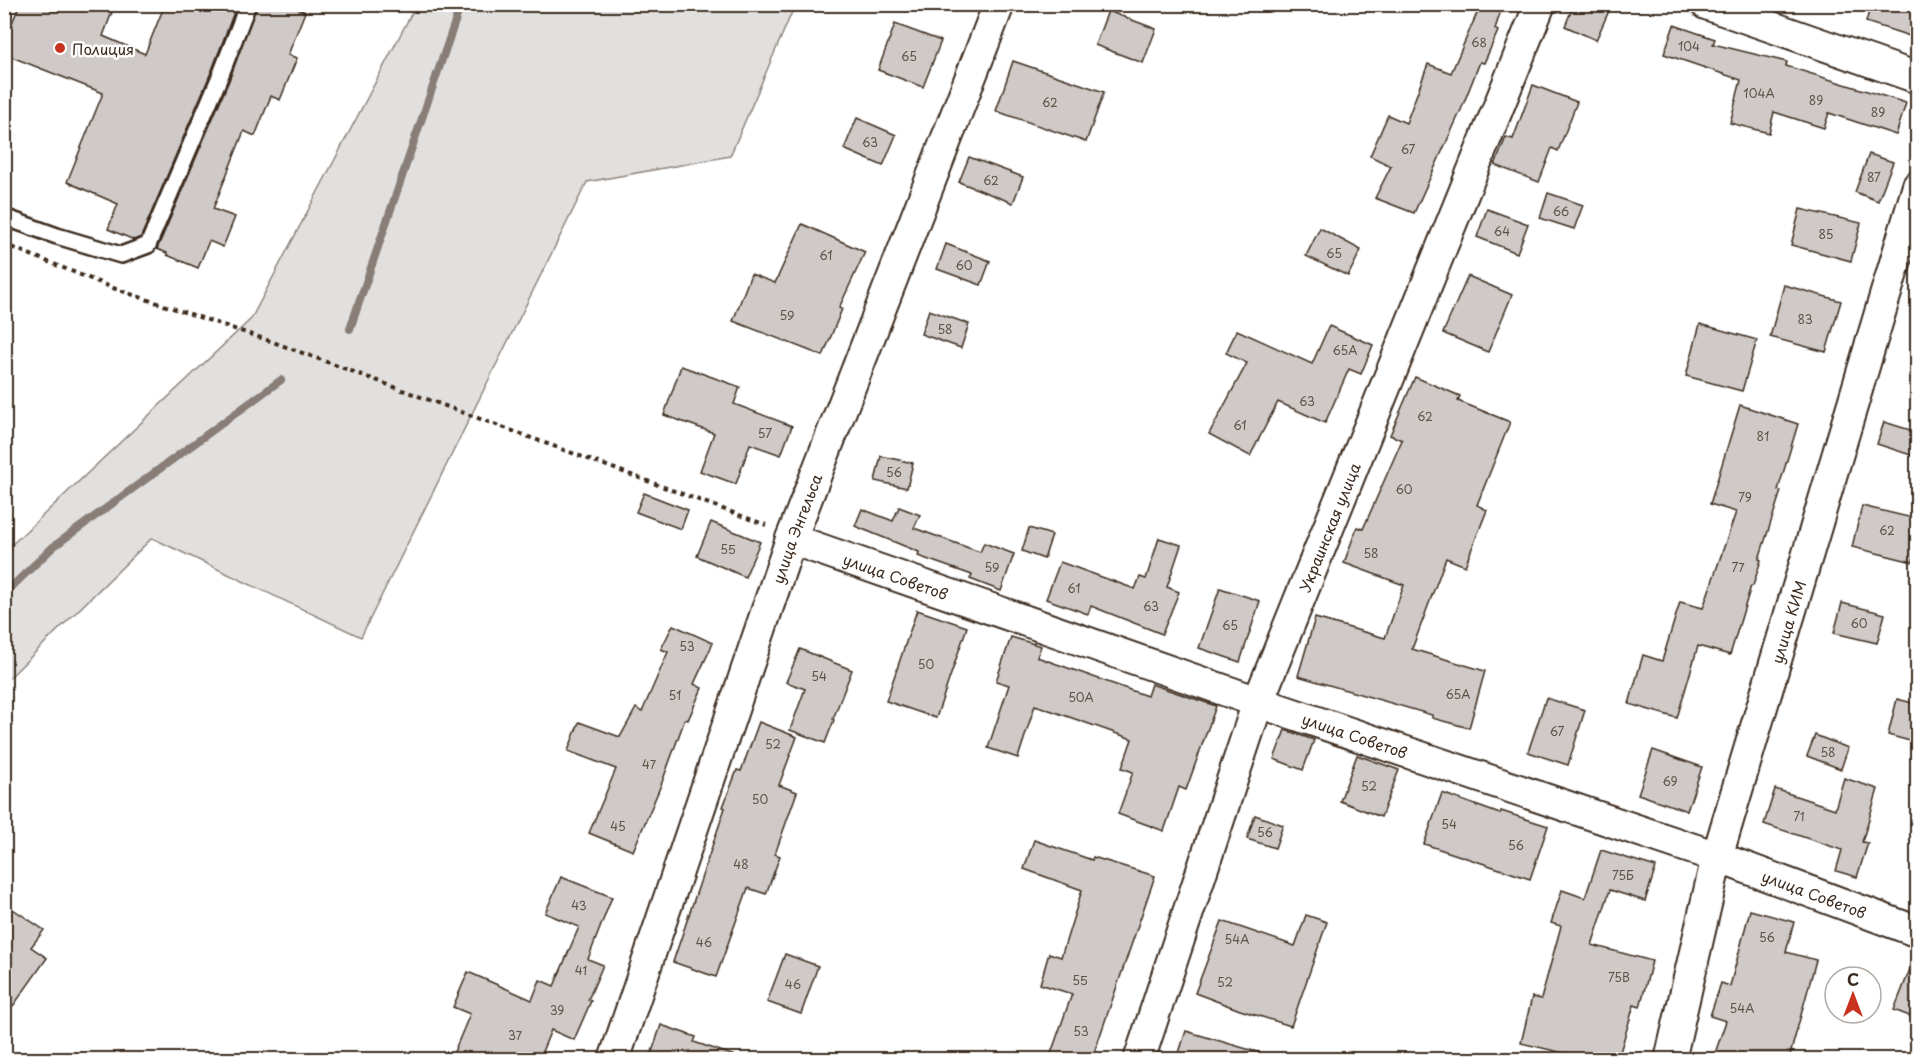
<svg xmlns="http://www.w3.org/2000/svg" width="1922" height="1064" viewBox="0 0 1922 1064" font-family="'Playpen Sans',sans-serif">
  <rect width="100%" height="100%" fill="#fff"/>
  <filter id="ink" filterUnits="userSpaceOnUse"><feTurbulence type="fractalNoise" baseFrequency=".0167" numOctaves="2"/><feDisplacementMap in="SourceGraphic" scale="12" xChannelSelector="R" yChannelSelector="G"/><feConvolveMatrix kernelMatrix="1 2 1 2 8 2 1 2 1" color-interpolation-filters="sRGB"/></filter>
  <g filter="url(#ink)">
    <polygon fill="#e2e0de" stroke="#8e857e" stroke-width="1.5" points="416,5 795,5 730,156 587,182 361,637 152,538 5,682 5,551 251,319"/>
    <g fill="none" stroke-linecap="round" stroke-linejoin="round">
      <g stroke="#887e77" stroke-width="8">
        <polyline points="350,329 461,4"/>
        <polyline points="4,594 53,547 281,380"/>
      </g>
    </g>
    <g fill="#cfcac7" stroke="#3b2a1e" stroke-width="1.5">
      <polygon points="20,4 115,4 103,36 145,54 165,4 237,4 212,70 141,237 134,240 108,229 118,204 67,182 103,93 4,54 4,42"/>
      <polygon points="257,4 287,4 305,12 288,55 297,58 280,100 271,96 255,136 244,131 213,209 235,217 223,247 209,241 198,268 167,255 167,253 157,249 230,78"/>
      <polygon points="1481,4 1503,4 1495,29 1498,31 1484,63 1480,62 1461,110 1414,213 1375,198 1391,166 1370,156 1388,115 1406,123 1428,64 1451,73"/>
      <polygon points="1574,4 1612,4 1596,40 1565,26"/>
      <polygon points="1871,4 1917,4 1917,24 1913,37 1866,22"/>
      <polygon points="1108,11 1156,29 1143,63 1095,45"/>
      <polygon points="895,24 941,41 923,87 878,70"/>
      <polygon points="1674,25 1715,39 1713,44 1787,62 1786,66 1906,103 1896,135 1829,113 1824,128 1774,112 1769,133 1730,123 1741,80 1664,54"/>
      <polygon points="1013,61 1104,92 1086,142 996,111"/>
      <polygon points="1533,85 1577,102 1558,151 1552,148 1539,182 1495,165 1506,137 1513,139"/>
      <polygon points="857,118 896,135 883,166 844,149"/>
      <polygon points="1869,154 1893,162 1878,201 1855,192"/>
      <polygon points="969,157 1023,177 1013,203 959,182"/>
      <polygon points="1548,193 1583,205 1574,229 1540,218"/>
      <polygon points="1487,209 1528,224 1517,253 1477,237"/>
      <polygon points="1800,209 1861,223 1851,261 1791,245"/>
      <polygon points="802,224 865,252 839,308 842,309 823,356 733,321 751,274 775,283"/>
      <polygon points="1320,228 1361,250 1348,276 1306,256"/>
      <polygon points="946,244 990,261 981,285 937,269"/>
      <polygon points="1468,276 1512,295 1488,352 1443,333"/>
      <polygon points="1784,285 1841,301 1826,352 1770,337"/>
      <polygon points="929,310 969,324 961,348 921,334"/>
      <polygon points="1700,324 1757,340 1742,391 1686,376"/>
      <polygon points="1329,326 1373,345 1361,374 1349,369 1325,423 1278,402 1250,456 1209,434 1247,363 1226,353 1237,330 1312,364"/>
      <polygon points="681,366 740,387 734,404 792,426 781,455 750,444 736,484 700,471 714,433 664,415"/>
      <polygon points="1415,377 1460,396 1458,401 1510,422 1477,505 1487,510 1465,566 1446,558 1412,649 1485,671 1469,728 1432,718 1432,715 1298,676 1315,618 1385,638 1404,585 1344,563 1357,527 1363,529 1402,440 1390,435"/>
      <polygon points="1740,405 1798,424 1778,490 1781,491 1759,559 1761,560 1753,586 1751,586 1730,655 1698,646 1677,718 1629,704 1643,655 1662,661 1680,602 1703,608 1736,512 1710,504"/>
      <polygon points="1884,422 1917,432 1917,457 1877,444"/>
      <polygon points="881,456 913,463 907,488 875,481"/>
      <polygon points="644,493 688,510 681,529 636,512"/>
      <polygon points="1862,506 1917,519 1917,541 1913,562 1852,547"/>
      <polygon points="899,507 920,515 914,528 980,552 984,543 1014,554 1001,591 970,579 972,575 918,556 919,552 855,526 862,509 893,521"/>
      <polygon points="711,522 760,542 745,577 697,556"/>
      <polygon points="1029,528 1052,535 1044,559 1022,551"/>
      <polygon points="1159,538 1181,545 1167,587 1179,592 1162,634 1091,606 1088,614 1046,599 1060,562 1135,589 1140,577 1146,579"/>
      <polygon points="1220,588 1260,601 1240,662 1199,648"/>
      <polygon points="1842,603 1885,614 1877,643 1834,633"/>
      <polygon points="917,610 967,627 936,718 886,701"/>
      <polygon points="673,625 713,643 694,684 702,688 688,720 685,719 661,785 633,851 589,833 616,769 568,751 579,722 620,737 636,708 642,712 668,652 661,649"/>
      <polygon points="1011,637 1041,646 1037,657 1147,696 1151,684 1216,706 1186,790 1179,787 1164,831 1118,814 1133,772 1122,768 1132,739 1035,705 1018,758 988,748 1009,685 996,681"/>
      <polygon points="800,649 852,670 833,719 834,720 825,743 790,730 805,689 786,682"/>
      <polygon points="1546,698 1585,710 1568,765 1528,752"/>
      <polygon points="1897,699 1917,704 1917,743 1888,735"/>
      <polygon points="759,722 797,737 779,785 797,792 775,854 780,856 766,894 748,888 716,977 673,962 725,808 723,807 737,770 741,771"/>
      <polygon points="1285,730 1314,740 1303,770 1274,759"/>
      <polygon points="1815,735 1848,748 1841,769 1807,756"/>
      <polygon points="1653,750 1702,767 1687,811 1638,794"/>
      <polygon points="1357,755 1399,770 1381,817 1340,801"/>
      <polygon points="1844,778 1878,789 1862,842 1868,843 1857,877 1836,871 1842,850 1764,824 1775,789 1835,809"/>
      <polygon points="1442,793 1500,814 1501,811 1548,826 1530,879 1424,844"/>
      <polygon points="1255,815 1283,825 1275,848 1247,839"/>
      <polygon points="1034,840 1092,860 1093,857 1155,876 1092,1059 1049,1059 1072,994 1040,984 1049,953 1061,957 1082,890 1024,869"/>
      <polygon points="1601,850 1656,867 1645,901 1610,890 1592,945 1652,961 1640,1007 1634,1005 1618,1059 1570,1059 1572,1055 1521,1043 1532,997 1541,999 1561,926 1551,923 1562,890 1585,898"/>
      <polygon points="561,877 612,897 588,959 603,965 588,1000 591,1001 574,1040 551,1030 539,1059 451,1059 470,1014 453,1007 468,972 532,1000 540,980 554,986 579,927 545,913"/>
      <polygon points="4,903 44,930 31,947 47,958 4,1019"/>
      <polygon points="1750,910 1794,922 1786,952 1816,960 1789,1059 1713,1059 1726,1021 1710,1016 1721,983 1730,986"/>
      <polygon points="1306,915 1327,922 1291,1026 1240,1010 1195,993 1222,921 1295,946"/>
      <polygon points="785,954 818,966 801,1014 767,1002"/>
      <polygon points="1916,954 1917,954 1917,1019 1894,1010"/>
      <polygon points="661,1025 696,1037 694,1042 735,1056 734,1059 664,1059 651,1055"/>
      <polygon points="1186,1031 1264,1054 1263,1059 1177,1059"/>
    </g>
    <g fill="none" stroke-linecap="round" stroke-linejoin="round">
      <g stroke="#3b2a1e" stroke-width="20">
        <polyline id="lane" points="4,217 57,236 121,255 148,245 221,74 248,4"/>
      </g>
      <g stroke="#3b2a1e" stroke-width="34">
        <g id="street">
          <polyline points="1706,4 1918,78"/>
          <path id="s1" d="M791,539L1258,702L1717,857L1918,932"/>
          <path id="s2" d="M614,1060L791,539L999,4"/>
          <path id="s3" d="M1139,1060L1258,702L1540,4"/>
          <path id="s4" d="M1670,1060L1717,857L1918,186"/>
        </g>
      </g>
      <polyline stroke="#3b2a1e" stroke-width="4" stroke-dasharray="4.5 4.5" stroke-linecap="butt" points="4,244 113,288 273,342 766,525"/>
      <use href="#lane" stroke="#fff" stroke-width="15"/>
      <use href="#street" stroke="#fff" stroke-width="30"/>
    </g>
  </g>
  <circle fill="#c8321e" stroke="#fff" stroke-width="2" cx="60" cy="48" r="6"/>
  <g text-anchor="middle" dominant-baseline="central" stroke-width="5" stroke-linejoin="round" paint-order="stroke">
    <g font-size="12" fill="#605248">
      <text x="1479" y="42">68</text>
      <text x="1689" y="46">104</text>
      <text x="909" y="56">65</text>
      <text x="1759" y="93">104А</text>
      <text x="1816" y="100">89</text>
      <text x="1050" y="102">62</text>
      <text x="1878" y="112">89</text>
      <text x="870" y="142">63</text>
      <text x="1408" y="149">67</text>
      <text x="1874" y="177">87</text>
      <text x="991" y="180">62</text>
      <text x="1561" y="211">66</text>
      <text x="1502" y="231">64</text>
      <text x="1826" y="234">85</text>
      <text x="1334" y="253">65</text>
      <text x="826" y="255">61</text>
      <text x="964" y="265">60</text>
      <text x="787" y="315">59</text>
      <text x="1805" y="319">83</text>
      <text x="945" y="329">58</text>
      <text x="1345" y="350">65А</text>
      <text x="1307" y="401">63</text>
      <text x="1425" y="416">62</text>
      <text x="1240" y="425">61</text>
      <text x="765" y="433">57</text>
      <text x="1763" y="436">81</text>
      <text x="894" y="472">56</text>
      <text x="1404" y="489">60</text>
      <text x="1745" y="497">79</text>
      <text x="1887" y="530">62</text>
      <text x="728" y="549">55</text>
      <text x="1371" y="553">58</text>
      <text x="992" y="567">59</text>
      <text x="1738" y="567">77</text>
      <text x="1074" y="588">61</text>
      <text x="1151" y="606">63</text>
      <text x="1859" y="623">60</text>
      <text x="1230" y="625">65</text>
      <text x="687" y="646">53</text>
      <text x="926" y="664">50</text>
      <text x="819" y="676">54</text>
      <text x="1458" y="694">65А</text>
      <text x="675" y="695">51</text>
      <text x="1081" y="697">50А</text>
      <text x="1557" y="731">67</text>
      <text x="773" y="744">52</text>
      <text x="1828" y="752">58</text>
      <text x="649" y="764">47</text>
      <text x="1670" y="781">69</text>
      <text x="1369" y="786">52</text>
      <text x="760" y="799">50</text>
      <text x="1799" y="816">71</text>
      <text x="1449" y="824">54</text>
      <text x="618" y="826">45</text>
      <text x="1265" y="832">56</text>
      <text x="1516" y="845">56</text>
      <text x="741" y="864">48</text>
      <text x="1623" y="875">75Б</text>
      <text x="579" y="905">43</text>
      <text x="1767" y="937">56</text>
      <text x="1237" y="939">54А</text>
      <text x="704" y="942">46</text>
      <text x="581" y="970">41</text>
      <text x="1619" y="977">75В</text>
      <text x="1080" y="980">55</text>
      <text x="1225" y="982">52</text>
      <text x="793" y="984">46</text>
      <text x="1742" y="1008">54А</text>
      <text x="557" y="1010">39</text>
      <text x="1081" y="1031">53</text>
      <text x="515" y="1035">37</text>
    </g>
    <g font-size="15" fill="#3b2a1e" stroke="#fff" text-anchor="start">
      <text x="72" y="48">Полиция</text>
    </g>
    <g font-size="15" fill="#3b2a1e" stroke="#fff">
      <text stroke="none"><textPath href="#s2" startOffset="562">улица Энгельса</textPath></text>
      <text stroke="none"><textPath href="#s3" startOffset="566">Украинская улица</textPath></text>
      <text stroke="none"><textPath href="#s1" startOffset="111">улица Советов</textPath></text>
      <text stroke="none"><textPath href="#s4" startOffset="454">улица КИМ</textPath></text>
      <text stroke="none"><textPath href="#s1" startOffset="597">улица Советов</textPath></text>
      <text stroke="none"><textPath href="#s1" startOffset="1083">улица Советов</textPath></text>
    </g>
  </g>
  <rect width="1922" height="1064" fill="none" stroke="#fff" stroke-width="24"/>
  <rect x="12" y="12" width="1898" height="1040" fill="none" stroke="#3b2a1e" stroke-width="2" filter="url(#ink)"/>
  <g transform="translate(1853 995)"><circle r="28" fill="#ffffff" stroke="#b1aaa5" stroke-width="1.5"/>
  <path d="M0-4.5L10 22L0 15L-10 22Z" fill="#c8321e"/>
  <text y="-9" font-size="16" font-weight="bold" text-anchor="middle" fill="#3b2a1e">С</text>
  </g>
</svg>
